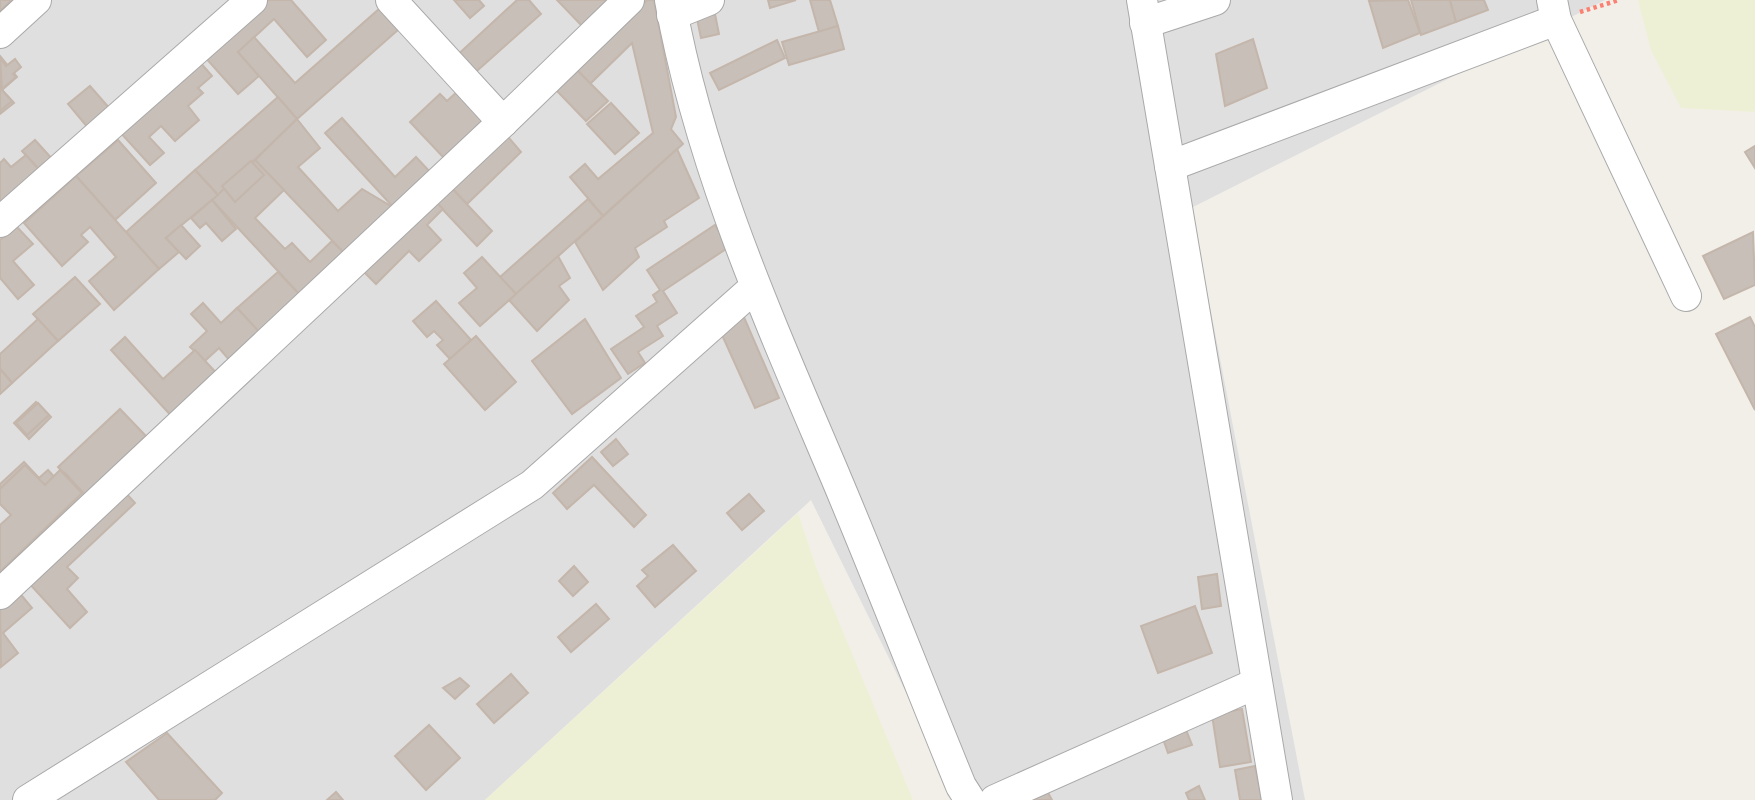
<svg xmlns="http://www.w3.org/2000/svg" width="1755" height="800" viewBox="0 0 1755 800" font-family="'Asap Condensed',sans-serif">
  <rect width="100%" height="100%" fill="#f2efe9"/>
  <polygon fill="#e0dfdf" points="0,0 1605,0 1191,208 1305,800 959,800 811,500 485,800 0,800"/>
  <g fill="#eef0d5">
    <polygon points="1638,0 1755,0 1755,112 1681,108 1651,50"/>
    <polygon points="798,513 816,567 913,800 485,800"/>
  </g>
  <g fill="#c7bfb8" stroke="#c4b6ab" stroke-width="2">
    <polygon points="0,0 12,0 0,11"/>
    <polygon points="266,0 291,0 326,40 307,57 274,19 238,52 259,76 238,94 204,56"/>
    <polygon points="454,0 479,0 484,6 470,18"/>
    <polygon points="517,0 529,0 541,14 470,77 453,59"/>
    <polygon points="557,0 616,0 585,29"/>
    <polygon points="647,0 654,0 676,117 671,129 683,144 603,216 570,177 585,164 598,179 653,133 632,43 590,84 576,69"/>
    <polygon points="768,0 796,0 770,8"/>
    <polygon points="810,0 830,0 838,26 819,32"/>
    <polygon points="1408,0 1420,33 1383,48 1369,1"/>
    <polygon points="1411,0 1450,0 1456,22 1421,35"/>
    <polygon points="1450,0 1484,0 1488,10 1456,22"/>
    <polygon points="379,9 398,30 297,119 238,52 254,37 295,83"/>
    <polygon points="715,14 719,34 701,38 697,19"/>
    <polygon points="838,26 844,49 789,65 782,42"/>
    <polygon points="1253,39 1267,88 1225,106 1216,54"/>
    <polygon points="777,40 785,58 719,90 710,73"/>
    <polygon points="0,56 17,77 2,90 14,103 0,114"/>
    <polygon points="0,58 6,66 15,59 21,67 13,74 16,77 2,89"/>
    <polygon points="199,61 212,76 198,88 203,93 188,106 199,120 175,141 161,126 149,137 164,153 150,165 119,131"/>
    <polygon points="576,69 608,101 586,121 556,90"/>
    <polygon points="90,86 111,110 89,129 68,104"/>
    <polygon points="0,88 12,101 0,111"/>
    <polygon points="459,90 487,120 445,159 410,122 440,94 447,101"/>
    <polygon points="278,97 297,119 218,195 195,170"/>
    <polygon points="611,103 639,133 615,154 587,124"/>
    <polygon points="342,118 395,177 416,157 431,173 394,208 325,133"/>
    <polygon points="297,119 320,148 298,167 338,211 362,189 394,208 345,254 255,160"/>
    <polygon points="504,132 521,152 467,204 447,183"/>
    <polygon points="35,140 54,161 41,172 22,151"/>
    <polygon points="118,140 156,183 115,220 76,176"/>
    <polygon points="1755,146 1755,168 1745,152"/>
    <polygon points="677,149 699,198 664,221 667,227 635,248 639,257 603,290 575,242"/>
    <polygon points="26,155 41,172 0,208 0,163 4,159 11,167"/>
    <polygon points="255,160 284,190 255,218 285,249 292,243 310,262 332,241 345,254 301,296 212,200"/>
    <polygon points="251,161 264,175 235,202 222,186"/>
    <polygon points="195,170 218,195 166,238 179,252 159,269 126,232"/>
    <polygon points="76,176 159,269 114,310 89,281 116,257 90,227 81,235 88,242 62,266 24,223"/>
    <polygon points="447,183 492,231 477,246 431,197"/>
    <polygon points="431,197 443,209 427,225 441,240 419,261 409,251 376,284 359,267"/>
    <polygon points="588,199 603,216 516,294 500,277"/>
    <polygon points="212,200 236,229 222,241 206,223 200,228 191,218"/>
    <polygon points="181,225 200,246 186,259 166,238"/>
    <polygon points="715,225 729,247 663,291 677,313 657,326 663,336 638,352 645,363 628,374 611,349 644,327 636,316 657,302 653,295 660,290 647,270"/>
    <polygon points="16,226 33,244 13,261 34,285 18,299 0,278 0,240"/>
    <polygon points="1753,232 1755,285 1724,299 1703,256"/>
    <polygon points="558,256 570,278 559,286 569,300 537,331 509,300"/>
    <polygon points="482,257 516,294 480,326 459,303 477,288 464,273"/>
    <polygon points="278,272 301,296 261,334 237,308"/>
    <polygon points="75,277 100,304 58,341 33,314"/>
    <polygon points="436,301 471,340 450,359 437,345 443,340 434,331 427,337 413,321"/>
    <polygon points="203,303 221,323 237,308 261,334 231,362 219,348 205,361 190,347 207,331 191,314"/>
    <polygon points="743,315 779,398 755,408 722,335"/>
    <polygon points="1750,317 1755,327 1755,410 1716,334"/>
    <polygon points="38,319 58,341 12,383 0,369 0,354"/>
    <polygon points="585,319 621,378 572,414 532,361"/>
    <polygon points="476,336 516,382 485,410 444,364"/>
    <polygon points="125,337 163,379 195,350 221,378 175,420 111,350"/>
    <polygon points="0,369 12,383 0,394"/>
    <polygon points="0,369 12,383 0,394"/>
    <polygon points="36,402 51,417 29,439 14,423"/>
    <polygon points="38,403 49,415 27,435 16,423"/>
    <polygon points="120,409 146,436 85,495 58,467"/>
    <polygon points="616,439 628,454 613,466 601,452"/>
    <polygon points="592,457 646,515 634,527 594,485 567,509 553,493"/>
    <polygon points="24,462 39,478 48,470 57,480 65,473 85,495 41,533 0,488 0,484"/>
    <polygon points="25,465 45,485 60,470 82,493 0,572 0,525 11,515 0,504 0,489"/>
    <polygon points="124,491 135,503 67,567 78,578 67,589 87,612 70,628 27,581"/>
    <polygon points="749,494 764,511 742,530 727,513"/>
    <polygon points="673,545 696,571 655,607 637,586 648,576 642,570"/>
    <polygon points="574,566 588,582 573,596 559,581"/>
    <polygon points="1217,574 1221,606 1202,609 1198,577"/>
    <polygon points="17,590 32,608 3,633 18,653 1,667 0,605"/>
    <polygon points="596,604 609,619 571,652 558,637"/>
    <polygon points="1195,606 1212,653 1158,673 1141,626"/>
    <polygon points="511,674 528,693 494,723 477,704"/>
    <polygon points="460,678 469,686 455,699 443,688"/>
    <polygon points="1242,709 1251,762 1220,767 1212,715"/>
    <polygon points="429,725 460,758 426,790 395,756"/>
    <polygon points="1185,727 1192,745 1168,753 1162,736"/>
    <polygon points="167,733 222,793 215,800 159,800 126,762"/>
    <polygon points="1255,766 1262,800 1240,800 1235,770"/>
    <polygon points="1199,786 1205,800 1189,800 1186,793"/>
    <polygon points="1046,789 1052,800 1026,800"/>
    <polygon points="336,792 343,800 327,800"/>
  </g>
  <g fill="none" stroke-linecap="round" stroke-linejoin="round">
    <g stroke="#a9a9a9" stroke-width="32">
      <g id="minor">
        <polyline points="391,0 503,122 629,0"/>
        <path d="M670,0C700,168 770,322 836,478C879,580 919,684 961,786L970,800"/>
        <polyline points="1142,0 1277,800"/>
        <polyline points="1552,0 1556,20 1686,296"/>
        <polyline points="672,15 709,0"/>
        <polyline points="1145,23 1215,0"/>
        <polyline points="0,33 36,0"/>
        <polyline points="1170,166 1556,20"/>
        <polyline points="0,222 252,0"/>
        <polyline points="0,594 503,122"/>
        <polyline points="28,800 532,485 754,288"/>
        <polyline points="995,800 1257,683"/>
      </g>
    </g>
    <polyline stroke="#fa8072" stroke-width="4.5" stroke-dasharray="3.5 3.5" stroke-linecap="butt" points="1580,12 1619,0"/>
    <use href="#minor" stroke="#fff" stroke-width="30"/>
  </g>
</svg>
